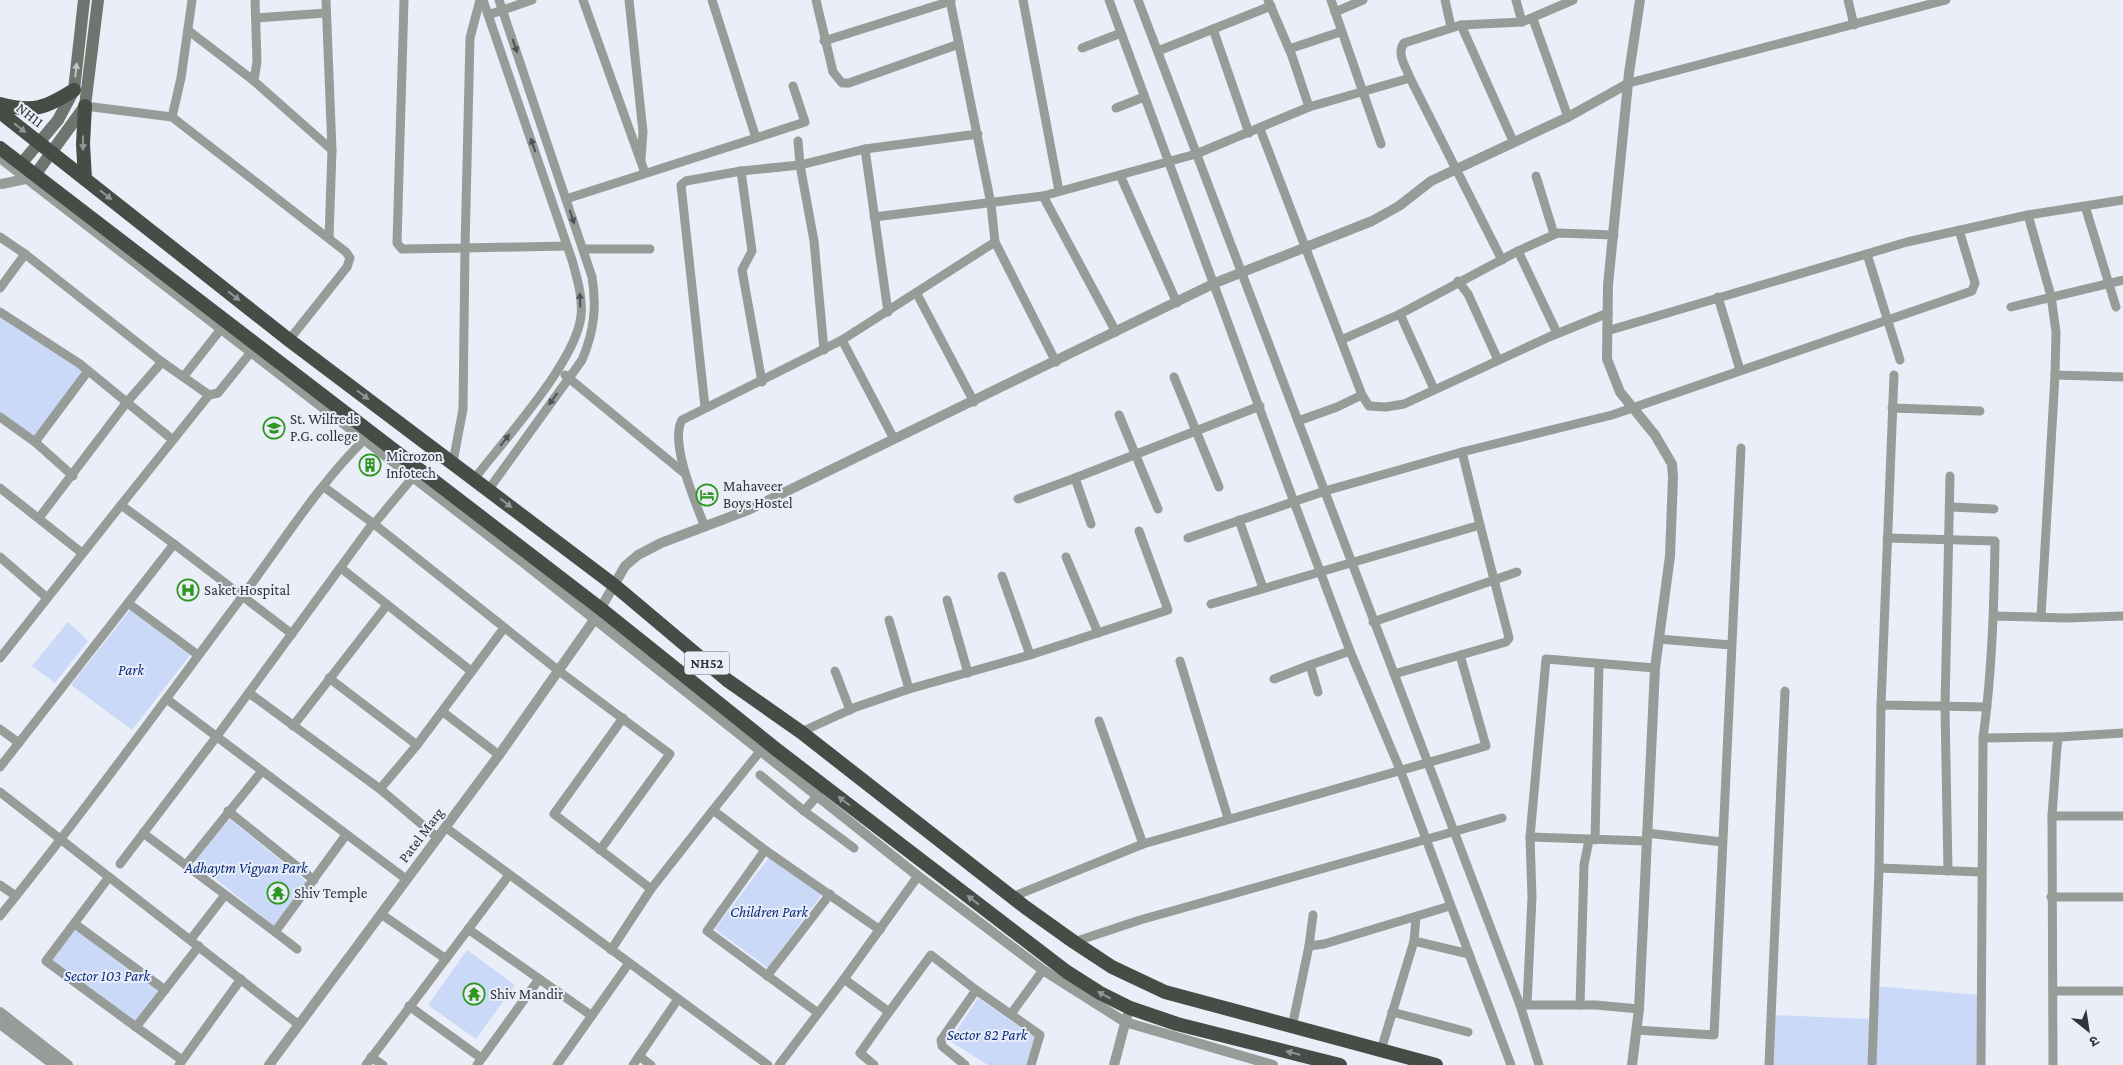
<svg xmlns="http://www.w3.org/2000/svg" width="2123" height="1065" viewBox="0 0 2123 1065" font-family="'Crimson Pro','Noto Sans Devanagari',serif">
  <rect width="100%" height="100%" fill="#e9eef8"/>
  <g fill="#cad9f7">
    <polygon points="0,312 88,371 35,442 0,417"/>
    <polygon points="130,610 190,655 132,730 71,685"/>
    <polygon points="68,622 88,641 55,683 32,666"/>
    <polygon points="230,819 307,882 274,926 194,861"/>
    <polygon points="770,856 822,894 768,968 715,929"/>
    <polygon points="75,924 165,990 136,1027 46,961"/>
    <polygon points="467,950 515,985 476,1039 428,1005"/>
    <polygon points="1873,986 1980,995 1981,1065 1769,1065 1771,1015 1872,1019"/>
    <polygon points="978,998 1036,1038 1026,1065 988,1065 950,1041"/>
  </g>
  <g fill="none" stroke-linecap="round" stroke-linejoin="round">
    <g stroke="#989c98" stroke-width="9">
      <polyline points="255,0 257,61 254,81 332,150"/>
      <polyline points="326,0 332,150 329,238"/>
      <polyline points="404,0 397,243 402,249 465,248 470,38 480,0"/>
      <polyline points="583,0 645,173"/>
      <polyline points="629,0 643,132 641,159"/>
      <polyline points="712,0 756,138 805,122 793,86"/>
      <polyline points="816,0 833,72 842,83 849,83 959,44"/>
      <polyline points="950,0 991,204 995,242 1056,362"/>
      <polyline points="1023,0 1059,191"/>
      <polyline points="1109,0 1294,502 1350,651 1401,772 1469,954 1414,941"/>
      <polyline points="1138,0 1520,1005 1596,1005 1639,1009"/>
      <polyline points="1268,0 1292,56 1309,107"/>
      <polyline points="1331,0 1381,144"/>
      <polyline points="1445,0 1451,27"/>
      <polyline points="1516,0 1522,22"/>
      <polyline points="1848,0 1854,25"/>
      <polyline points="1335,12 1363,0"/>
      <polyline points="488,15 532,0"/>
      <polyline points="256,18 326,13"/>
      <polyline points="1533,19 1568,117"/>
      <polyline points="1461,25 1513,141"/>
      <polyline points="1213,29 1249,133"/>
      <polyline points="189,31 254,81"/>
      <polyline points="824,41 951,1"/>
      <polyline points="1082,48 1121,33"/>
      <polyline points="1289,49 1340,32"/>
      <polyline points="1158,51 1271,6"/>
      <polyline points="1629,83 1946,0"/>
      <polyline points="85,106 172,117 346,252 350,258 347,267 289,340"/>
      <polyline points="1116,108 1144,97"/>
      <polyline points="172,117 181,78 192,0"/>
      <polyline points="1260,129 1362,395 1369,406 1386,407 1404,404 1549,337 1608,313"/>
      <polyline points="741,171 752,251 742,270 762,382"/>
      <polyline points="1120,175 1177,303"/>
      <polyline points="1536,176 1554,234"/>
      <polyline points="1043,196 1116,332"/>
      <polyline points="566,199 756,138"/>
      <polyline points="2085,206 2116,307"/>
      <polyline points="2028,215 2051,296 2056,332 2055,375 2123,377"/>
      <polyline points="874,217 1043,196 1196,154 1309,107 1410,78"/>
      <polyline points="0,237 25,254 162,362 209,395"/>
      <polyline points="583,249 650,249"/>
      <polyline points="1867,254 1900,360"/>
      <path d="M1502,260L1410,78C1406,67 1396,54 1404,43L1461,25L1522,22L1573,0"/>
      <polyline points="1458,281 1468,294 1498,360"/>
      <polyline points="0,288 25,254"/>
      <polyline points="917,294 974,402"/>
      <polyline points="1718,297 1740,370"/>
      <polyline points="2011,307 2123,280"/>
      <polyline points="0,312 80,364 173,440"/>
      <polyline points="888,312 865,149 978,134"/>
      <polyline points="1607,331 1907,242 2028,215 2123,200"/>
      <polyline points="1557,333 1518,251 1558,233 1614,235"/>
      <polyline points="842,340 894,439"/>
      <polyline points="1341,340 1400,314"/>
      <polyline points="824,350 814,241 800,165 865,149"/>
      <polyline points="565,375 683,472"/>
      <polyline points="184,376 221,329"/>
      <polyline points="1174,377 1219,487"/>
      <polyline points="1434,389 1400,314 1518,251"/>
      <polyline points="705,407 681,185 686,181 741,171 800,165 798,141"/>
      <polyline points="1892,408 1980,411"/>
      <polyline points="1119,415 1158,509"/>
      <polyline points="0,417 35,442 73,476"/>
      <polyline points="1298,421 1337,407 1362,395"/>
      <polyline points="35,442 88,371"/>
      <polyline points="453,462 463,409 465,248 567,246"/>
      <path d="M475,478C504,440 576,362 581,316C583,297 577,278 572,260L483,0"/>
      <polyline points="324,487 374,524 559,671 670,754 600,850"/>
      <polyline points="0,488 82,553"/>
      <path d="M489,489L582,360C594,332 597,307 592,277L499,0"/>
      <polyline points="1018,499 1075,478"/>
      <polyline points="1951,507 1994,509"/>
      <polyline points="39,518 127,402 162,362"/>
      <polyline points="1239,520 1263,588"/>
      <polyline points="374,524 413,477"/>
      <polyline points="1091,524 1075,478 1260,406"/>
      <path d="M705,527C696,504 669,442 682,420L842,340L995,242"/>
      <polyline points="1188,538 1325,491 1462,452 1612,415 1972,291 1975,283 1959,230"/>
      <path d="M1887,538L1995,541C1994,607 1992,673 1983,738L1981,1065"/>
      <polyline points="174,544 292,634"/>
      <polyline points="0,557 46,597"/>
      <polyline points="1066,557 1098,633"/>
      <polyline points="341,568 471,671"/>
      <polyline points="1002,576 1030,655"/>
      <polyline points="947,600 968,673"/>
      <polyline points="128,603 198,655"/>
      <polyline points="1211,604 1480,525 1462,452"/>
      <polyline points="1994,616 2066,618 2123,616"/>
      <polyline points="2041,617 2055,375"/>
      <polyline points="889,620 909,689"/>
      <polyline points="1373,622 1517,572"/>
      <polyline points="1659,639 1731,645"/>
      <polyline points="0,658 121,505"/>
      <polyline points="1180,661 1228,818"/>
      <polyline points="835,671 850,710"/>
      <polyline points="1394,674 1506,642 1509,638 1480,525"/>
      <polyline points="329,678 417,745"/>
      <polyline points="1274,679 1310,665"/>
      <polyline points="1318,692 1310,665 1350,651"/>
      <polyline points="249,693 380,789 438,838"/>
      <polyline points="168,700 406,879"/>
      <polyline points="1881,705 1987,707"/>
      <polyline points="443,712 499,755"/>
      <polyline points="623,718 554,814 651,889"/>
      <polyline points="1099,721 1143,844"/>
      <polyline points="293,726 387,605"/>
      <polyline points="0,729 19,743"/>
      <polyline points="801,732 856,707 909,689 1030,655 1168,610 1139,531"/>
      <polyline points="1983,738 2059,737"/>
      <polyline points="761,750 713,810 765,850 880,930"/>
      <polyline points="0,767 174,544 121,505 209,395 218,393 251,352"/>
      <polyline points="760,775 804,811"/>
      <polyline points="380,789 417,745 504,628"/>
      <polyline points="0,792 299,1025"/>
      <polyline points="818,795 804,811 854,848"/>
      <polyline points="228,811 314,880"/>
      <polyline points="2052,816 2123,816"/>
      <polyline points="445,827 768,1065"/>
      <polyline points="143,833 275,932 346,835"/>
      <polyline points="1647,833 1722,842"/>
      <polyline points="1530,837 1646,841"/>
      <polyline points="1595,840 1599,664"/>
      <polyline points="765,850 707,931 818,1013"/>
      <polyline points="120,864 217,736 373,523"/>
      <polyline points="186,865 262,771"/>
      <polyline points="1879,868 1981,872"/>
      <polyline points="1948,871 1945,707 1950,476"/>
      <polyline points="109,877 46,961 136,1027 199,946"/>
      <polyline points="0,885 16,896"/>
      <polyline points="1012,897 1143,844 1486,746 1460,655"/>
      <polyline points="2051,897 2123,897"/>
      <polyline points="381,914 446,959"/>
      <path d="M0,916C85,811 164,701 245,593C284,540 321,481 368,436"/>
      <polyline points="75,924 165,990"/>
      <polyline points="468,929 592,1016"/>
      <polyline points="275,932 297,949"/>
      <polyline points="191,939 225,895"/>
      <polyline points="1074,942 1140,920 1502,818"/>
      <polyline points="1309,946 1313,915"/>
      <polyline points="611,950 651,889 713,810"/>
      <polyline points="1469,954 1511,1065"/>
      <polyline points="767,976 830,894"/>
      <polyline points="844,979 918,876"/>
      <polyline points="2053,991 2123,991"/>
      <polyline points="1520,1005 1539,1065"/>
      <polyline points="1527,1005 1532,897 1530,837 1546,659 1655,668"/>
      <polyline points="1580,1005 1584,865 1589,840"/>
      <polyline points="409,1006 481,1058"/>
      <polyline points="889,1012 931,955 976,990 1040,1035 1031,1065"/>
      <polyline points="1392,1012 1468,1032"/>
      <polyline points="1011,1014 1043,970"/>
      <polyline points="136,1027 182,1060"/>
      <polyline points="1292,1027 1309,946 1324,944 1450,906"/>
      <polyline points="1636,1030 1714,1035 1741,448"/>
      <polyline points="1381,1050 1414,941 1416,917"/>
      <polyline points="639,1056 651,1065"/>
      <polyline points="371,1057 383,1065"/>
      <polyline points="179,1065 241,979"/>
      <polyline points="366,1065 509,875"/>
      <polyline points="477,1065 539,979"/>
      <polyline points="557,1065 629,963"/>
      <polyline points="633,1065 678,999"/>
      <polyline points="779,1065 844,979 889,1012 860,1053 874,1065"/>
      <polyline points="965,1065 942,1046 941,1040 976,990"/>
      <polyline points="1769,1065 1785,691"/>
      <polyline points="1872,1065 1879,868 1881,705 1894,375"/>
      <polyline points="2053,1065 2052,816 2057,746 2059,737 2123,733"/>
    </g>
    <g stroke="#989c98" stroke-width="10">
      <polyline points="0,158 524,563 918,876 1043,970 1125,1022 1273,1065"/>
      <polyline points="2,184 30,178"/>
      <polyline points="0,1012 68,1065"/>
      <polyline points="0,1024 54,1065"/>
      <polyline points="269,1065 499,755 594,620 625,566 638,555 661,543 748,510 1215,283 1372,221 1399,206 1431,181 1568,117 1629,83"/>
      <polyline points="1114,1065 1127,1016"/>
      <polyline points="1632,1065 1639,1009 1655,668 1670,556 1673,477 1672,464 1655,435 1620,392 1607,359 1608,285 1629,73 1640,0"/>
    </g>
    <g stroke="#70746f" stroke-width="12">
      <polyline points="21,164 58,120 74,90 84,0"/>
      <polyline points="35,175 85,106 98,0"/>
    </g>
    <g stroke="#474d46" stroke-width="14">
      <path d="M0,104C33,113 46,108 74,90"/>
      <polyline points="85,106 83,144 85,179"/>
      <polyline points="0,112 289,340 614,585 727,680 801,732 1025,907 1074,942 1112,967 1165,992 1436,1065"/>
      <polyline points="0,148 601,609 777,750 1067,972 1100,993 1130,1008 1177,1024 1340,1065"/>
    </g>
  </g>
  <defs><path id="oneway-solid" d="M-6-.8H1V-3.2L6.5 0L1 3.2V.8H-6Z" transform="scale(1.25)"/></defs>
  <g fill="#505254">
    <use href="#oneway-solid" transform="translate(515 46) rotate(71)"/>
    <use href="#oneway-solid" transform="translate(533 145) rotate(-109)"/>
    <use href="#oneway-solid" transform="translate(572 217) rotate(71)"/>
    <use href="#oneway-solid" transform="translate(580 300) rotate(-92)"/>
    <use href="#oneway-solid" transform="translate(553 399) rotate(126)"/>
    <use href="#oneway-solid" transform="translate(505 440) rotate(-52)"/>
  </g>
  <use fill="#bfc3c8" href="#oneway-solid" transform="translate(76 70) rotate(-84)"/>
  <g fill="#909596">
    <use href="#oneway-solid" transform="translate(20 128) rotate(38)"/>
    <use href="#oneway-solid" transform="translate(83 143) rotate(90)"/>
    <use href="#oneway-solid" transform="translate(106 195) rotate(38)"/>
    <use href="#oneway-solid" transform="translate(234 296) rotate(38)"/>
    <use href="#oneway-solid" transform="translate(363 395) rotate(37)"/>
    <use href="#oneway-solid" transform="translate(506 503) rotate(38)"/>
    <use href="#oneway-solid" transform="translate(844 801) rotate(-143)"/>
    <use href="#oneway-solid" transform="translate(973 900) rotate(-142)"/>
    <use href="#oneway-solid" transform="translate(1104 995) rotate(-152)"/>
    <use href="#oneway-solid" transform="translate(1293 1053) rotate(-166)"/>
  </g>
  <defs>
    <g id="university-ring" transform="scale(1.125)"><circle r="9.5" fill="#e9eef8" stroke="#2d961e" stroke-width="1.5"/><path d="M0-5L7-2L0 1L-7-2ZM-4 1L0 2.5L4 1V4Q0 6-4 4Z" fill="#2d961e"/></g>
    <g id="building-ring" transform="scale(1.125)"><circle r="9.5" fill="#e9eef8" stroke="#2d961e" stroke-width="1.5"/><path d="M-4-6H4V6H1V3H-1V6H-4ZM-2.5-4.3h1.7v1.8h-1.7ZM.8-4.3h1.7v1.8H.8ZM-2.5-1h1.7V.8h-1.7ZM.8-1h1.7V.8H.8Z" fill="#2d961e"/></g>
    <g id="hotel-ring" transform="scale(1.125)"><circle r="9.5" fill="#e9eef8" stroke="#2d961e" stroke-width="1.5"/><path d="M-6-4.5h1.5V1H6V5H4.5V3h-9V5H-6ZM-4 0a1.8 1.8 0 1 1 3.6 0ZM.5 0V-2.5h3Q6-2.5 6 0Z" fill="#2d961e"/></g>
    <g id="hospital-ring" transform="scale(1.125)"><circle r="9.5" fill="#e9eef8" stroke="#2d961e" stroke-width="1.5"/><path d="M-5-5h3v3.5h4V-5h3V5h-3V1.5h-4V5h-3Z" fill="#2d961e"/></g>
    <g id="temple-ring" transform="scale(1.125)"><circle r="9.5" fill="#e9eef8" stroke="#2d961e" stroke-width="1.5"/><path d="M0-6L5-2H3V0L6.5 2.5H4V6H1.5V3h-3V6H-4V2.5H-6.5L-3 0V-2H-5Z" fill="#2d961e"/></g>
  </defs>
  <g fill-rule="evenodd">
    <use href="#university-ring" x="274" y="428"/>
    <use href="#building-ring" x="370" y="465"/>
    <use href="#hotel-ring" x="707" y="495"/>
    <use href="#hospital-ring" x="188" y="590"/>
    <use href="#temple-ring" x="278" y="893"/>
    <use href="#temple-ring" x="474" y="994"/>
  </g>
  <g text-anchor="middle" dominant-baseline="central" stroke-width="4" stroke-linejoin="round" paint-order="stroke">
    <rect fill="#e9eef8" stroke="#686b71" stroke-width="1" x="684.5" y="651.5" width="45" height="23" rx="4"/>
    <g font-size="14" font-weight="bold" fill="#313337">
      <text x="707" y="663">NH52</text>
    </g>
    <g font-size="15" fill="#313337" stroke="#e9eef8">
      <text transform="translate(30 115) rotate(38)">NH11</text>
      <text transform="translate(421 835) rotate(-53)">Patel Marg</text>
    </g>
    <g font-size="15" fill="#313337" stroke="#e9eef8" text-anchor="start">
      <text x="290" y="419">St. Wilfreds<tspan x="290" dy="17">P.G. college</tspan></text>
      <text x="386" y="456">Microzon<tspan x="386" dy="17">Infotech</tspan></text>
      <text x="723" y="486">Mahaveer<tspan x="723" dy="17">Boys Hostel</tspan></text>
      <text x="204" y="590">Saket Hospital</text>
      <text x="294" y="893">Shiv Temple</text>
      <text x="490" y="994">Shiv Mandir</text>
    </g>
    <g font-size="15" font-style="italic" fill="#0a2c7d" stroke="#e9eef8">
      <text x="131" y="670">Park</text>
      <text x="246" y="868">Adhaytm Vigyan Park</text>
      <text x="769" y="912">Children Park</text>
      <text x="107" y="976">Sector 103 Park</text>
      <text x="987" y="1035">Sector 82 Park</text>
    </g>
  </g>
  <g transform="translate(2088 1030) rotate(150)" stroke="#e9eef8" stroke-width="4" paint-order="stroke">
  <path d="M0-4L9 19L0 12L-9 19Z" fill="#313337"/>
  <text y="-8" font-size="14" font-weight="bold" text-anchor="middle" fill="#313337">उ</text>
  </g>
</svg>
